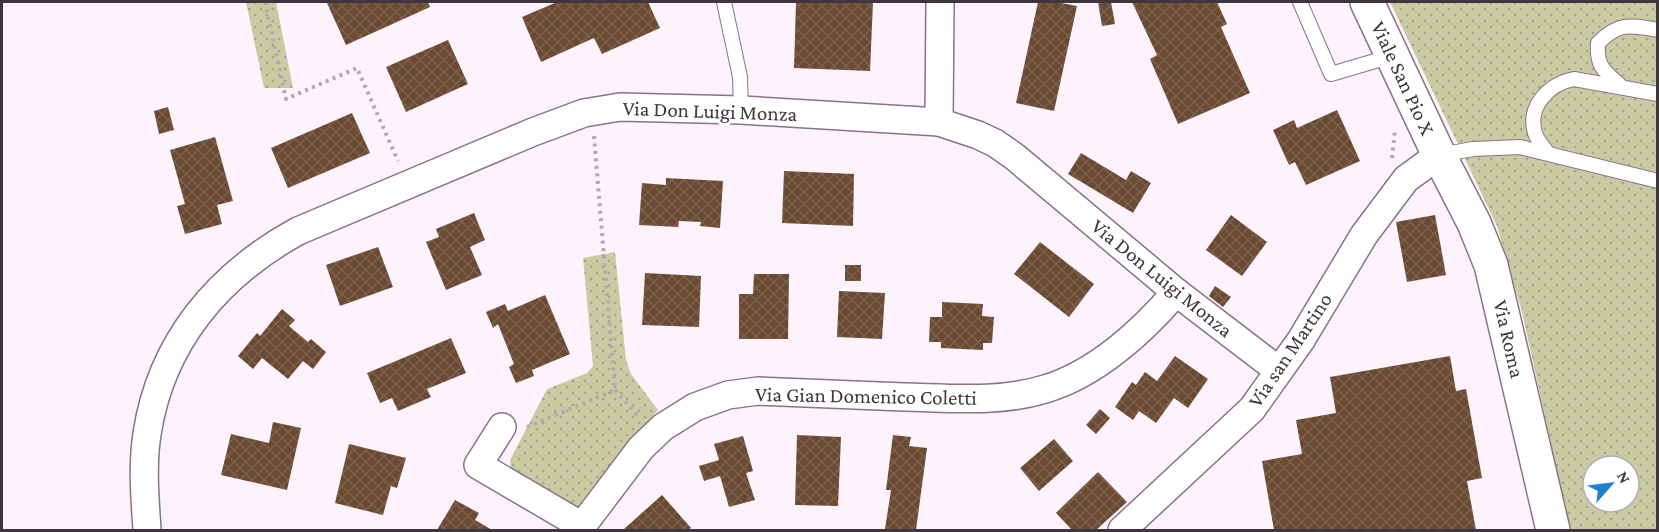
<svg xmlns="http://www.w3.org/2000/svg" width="1659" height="532" viewBox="0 0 1659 532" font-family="'Crimson Pro',serif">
  <defs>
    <pattern id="park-dots" width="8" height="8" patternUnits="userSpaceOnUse" patternTransform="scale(1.5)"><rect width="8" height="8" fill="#c9cca2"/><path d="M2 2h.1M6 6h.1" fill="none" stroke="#a5a685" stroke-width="1.8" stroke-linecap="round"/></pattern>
    <pattern id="building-cross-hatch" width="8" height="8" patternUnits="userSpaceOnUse" patternTransform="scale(1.5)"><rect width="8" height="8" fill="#6a4a30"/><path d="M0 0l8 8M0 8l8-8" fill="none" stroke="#7c624e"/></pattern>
  </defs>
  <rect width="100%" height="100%" fill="#fef2fd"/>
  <g fill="url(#park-dots)" fill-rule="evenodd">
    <polygon points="246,2 276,2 293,88 264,88"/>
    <path d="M1390,2H1657V530H1570L1522,312L1497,226ZM1593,466H1629V502H1593Z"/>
    <polygon points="615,252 626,360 631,374 658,410 621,452 580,513 511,472 510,460 547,389 587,373 593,366 583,258"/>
  </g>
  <g fill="url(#building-cross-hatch)">
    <polygon points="330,2 428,2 430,7 346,45 327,3"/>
    <polygon points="557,2 591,2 592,3 648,2 660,28 602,54 594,38 541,62 522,17"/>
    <polygon points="796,2 873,2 870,71 794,68"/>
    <polygon points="1038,2 1056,2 1077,6 1054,111 1016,103"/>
    <polygon points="1098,2 1111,2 1115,24 1102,26"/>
    <polygon points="1132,2 1217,2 1227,24 1221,27 1250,93 1178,124 1150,59 1157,55"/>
    <polygon points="448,40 468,84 406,112 386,67"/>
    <polygon points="168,107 174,130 159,134 154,111"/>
    <polygon points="1337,110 1360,161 1306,185 1295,162 1289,165 1273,130 1294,120 1297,128"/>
    <polygon points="352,113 370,153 288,188 271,148"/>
    <polygon points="215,137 233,201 217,205 222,224 185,234 177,206 185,204 170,150"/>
    <polygon points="1081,153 1126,180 1131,171 1151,183 1133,213 1068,174"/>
    <polygon points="784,171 854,174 853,226 782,223"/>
    <polygon points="666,178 723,181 720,228 700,226 701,222 679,221 678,227 639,225 642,183 666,185"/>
    <polygon points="474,213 485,240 470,247 482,275 446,290 426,242 439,237 436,229"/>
    <polygon points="1231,215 1267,242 1242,276 1206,250"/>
    <polygon points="1435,215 1446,275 1407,282 1396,222"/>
    <polygon points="1040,242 1094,284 1069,317 1014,274"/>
    <polygon points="378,247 393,287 340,306 326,265"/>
    <rect x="845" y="265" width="16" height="16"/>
    <polygon points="645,273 701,276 699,327 642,325"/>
    <polygon points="754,274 789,274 788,339 739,339 739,294 753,294"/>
    <polygon points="1215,286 1231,297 1223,307 1209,296"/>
    <polygon points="839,291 885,293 882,339 837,337"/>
    <polygon points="545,295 570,354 532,370 534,376 516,383 509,367 514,364 498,324 493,328 486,312 505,304 508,311"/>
    <polygon points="942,302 983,304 982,316 994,317 992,343 983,343 983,350 941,348 941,342 929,342 930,317 942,317"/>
    <polygon points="282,309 295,320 289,326 308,342 311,339 326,352 313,369 303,361 288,379 262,358 253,369 238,356 257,333 260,336"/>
    <polygon points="451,338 466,373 427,389 431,397 398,411 392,398 380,403 367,373"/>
    <polygon points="1175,356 1208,379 1188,408 1174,398 1156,423 1139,411 1133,420 1115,407 1132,382 1136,385 1145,372 1157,381"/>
    <polygon points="1450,356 1456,391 1466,389 1482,478 1467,481 1476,530 1274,530 1262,461 1302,454 1296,420 1336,413 1330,377"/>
    <polygon points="1100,409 1110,418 1096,434 1086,425"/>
    <polygon points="273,422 301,428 287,490 221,475 231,434 269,443"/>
    <polygon points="797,435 841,437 838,506 795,505"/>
    <polygon points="893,435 911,437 909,446 927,448 916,530 885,529 891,490 886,490"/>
    <polygon points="743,436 753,471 746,473 755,500 729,507 720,476 704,481 699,466 719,460 714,444"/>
    <polygon points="1054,439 1073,461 1039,491 1020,468"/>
    <polygon points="349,444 406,458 397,488 391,486 383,515 335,503"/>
    <polygon points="1098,472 1127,502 1096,530 1072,530 1056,513"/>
    <polygon points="662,495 691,528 688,530 626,530 624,529"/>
    <polygon points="455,500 479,513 475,520 492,530 437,530"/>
  </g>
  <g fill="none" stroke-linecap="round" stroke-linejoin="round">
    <g stroke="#8c7189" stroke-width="16">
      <g id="lane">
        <polyline points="724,2 740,77 741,110"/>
        <polyline points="1300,2 1331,74 1392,56"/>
        <path d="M1622,87C1605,72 1596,67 1598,43C1619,22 1630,25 1658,30"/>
        <path d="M1548,153C1543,147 1537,140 1535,133C1527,106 1549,84 1574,79L1658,94"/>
        <polyline points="1440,155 1473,149 1520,147 1658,181"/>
      </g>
    </g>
    <g stroke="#8c7189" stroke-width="30">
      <g id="street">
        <polyline points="939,122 940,2"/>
        <polyline points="502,427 478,465 582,526"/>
        <path d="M147,530C145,499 142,466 147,434C161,342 218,275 298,231L533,132L584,113L620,107L741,110L939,122L978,135L995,143L1015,157L1176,292L1278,370"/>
        <path d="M579,530L641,448L663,427L695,407L728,395L758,391C807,393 856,395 904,397C951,398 1000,403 1045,389C1096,374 1143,331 1176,292"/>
        <polyline points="1122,530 1252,409 1301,340 1364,235 1406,179 1439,155"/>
      </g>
    </g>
    <g stroke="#8c7189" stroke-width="36">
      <polyline id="secondary" points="1367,2 1439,155 1474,223 1491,265 1553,530"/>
    </g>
    <g stroke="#b3a7b2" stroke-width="4" stroke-dasharray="3 4.5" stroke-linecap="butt">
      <polyline points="266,2 267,12 286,99 357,68 398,161"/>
      <polyline points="594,136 615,390 638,416"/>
      <polyline points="1392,158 1395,130"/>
      <polyline points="527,427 615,390"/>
    </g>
    <use href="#lane" stroke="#fff" stroke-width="14"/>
    <use href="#street" stroke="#fff" stroke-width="27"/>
    <use href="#secondary" stroke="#fff" stroke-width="33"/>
  </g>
  <g text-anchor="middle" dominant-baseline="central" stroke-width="6" stroke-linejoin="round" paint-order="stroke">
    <g font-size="21" fill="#40353f" stroke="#fff">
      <text transform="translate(1403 78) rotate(65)">Viale San Pio X</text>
      <text transform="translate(710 111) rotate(2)">Via Don Luigi Monza</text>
      <text transform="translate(1162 278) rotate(39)">Via Don Luigi Monza</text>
      <text transform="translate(1509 339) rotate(77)">Via Roma</text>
      <text transform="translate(1290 350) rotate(-56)">Via san Martino</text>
      <text transform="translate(866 396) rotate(1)">Via Gian Domenico Coletti</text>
    </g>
  </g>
  <rect width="1659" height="532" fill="none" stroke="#40353f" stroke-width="6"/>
  <g transform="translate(1611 484) rotate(62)"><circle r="28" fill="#ffffff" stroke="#b3aeb2" stroke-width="1.5"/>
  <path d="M0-4.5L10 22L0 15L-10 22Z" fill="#1e83ce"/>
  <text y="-9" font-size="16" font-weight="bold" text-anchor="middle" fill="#40353f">N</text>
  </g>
</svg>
